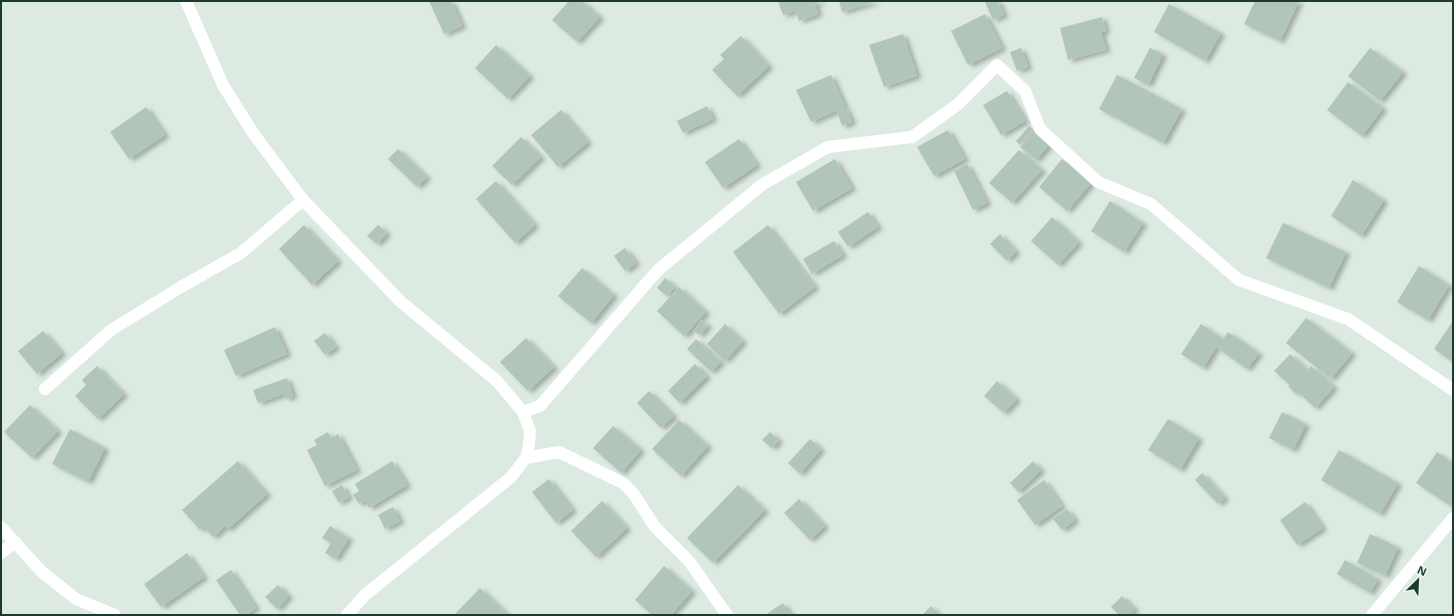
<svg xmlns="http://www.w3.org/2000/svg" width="1454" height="616" viewBox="0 0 1454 616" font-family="'Noto Sans',sans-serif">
  <defs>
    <filter id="shadow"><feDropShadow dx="4.5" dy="2.5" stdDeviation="2" flood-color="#0004"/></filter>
  </defs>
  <rect width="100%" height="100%" fill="#dceae2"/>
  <g fill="#b1c5bb" filter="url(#shadow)">
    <polygon points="429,1 451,1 462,26 444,34"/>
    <polygon points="569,1 582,1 600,17 577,42 552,20"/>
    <polygon points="778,1 823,1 815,4 818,14 799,21 796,11 783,15"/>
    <polygon points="839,1 877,1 842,12"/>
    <polygon points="987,1 998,1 1004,15 993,20 985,2"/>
    <polygon points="1255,1 1299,1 1280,41 1244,24"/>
    <polygon points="1169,4 1221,33 1205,61 1154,32"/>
    <polygon points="985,14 1002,48 968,65 951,31"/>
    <polygon points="1102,17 1106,31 1101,32 1106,50 1068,60 1060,28"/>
    <polygon points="903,34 917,76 884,87 869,45"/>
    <polygon points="741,36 769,66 737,96 712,70 724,59 720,55"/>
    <polygon points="496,45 530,76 508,99 475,68"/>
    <polygon points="1021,48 1028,67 1017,71 1010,52"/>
    <polygon points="1150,48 1163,54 1148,85 1134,78"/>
    <polygon points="1370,48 1403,72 1380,101 1348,76"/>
    <polygon points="831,75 845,107 811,122 796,90"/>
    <polygon points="1117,75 1182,109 1163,143 1099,109"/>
    <polygon points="1348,82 1383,108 1362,136 1327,110"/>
    <polygon points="1007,91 1025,121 1001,135 983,105"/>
    <polygon points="707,106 713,119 683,133 677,121"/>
    <polygon points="146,107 165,135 129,159 110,132"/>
    <polygon points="846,108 852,122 842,126 837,112"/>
    <polygon points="561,110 588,142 558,167 531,135"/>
    <polygon points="1029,126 1033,129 1020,145 1016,141"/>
    <polygon points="948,130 965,159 934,176 917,147"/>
    <polygon points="1034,132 1049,145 1036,160 1020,147"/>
    <polygon points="521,137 541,157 512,185 492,166"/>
    <polygon points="739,139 757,165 723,188 705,162"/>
    <polygon points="398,149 427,177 417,187 388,159"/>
    <polygon points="1019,150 1042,170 1012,203 989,183"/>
    <polygon points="835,159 852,188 813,211 796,182"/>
    <polygon points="1062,159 1091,183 1067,211 1039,187"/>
    <polygon points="967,164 987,203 973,210 954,171"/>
    <polygon points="1353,180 1384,200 1361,236 1331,216"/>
    <polygon points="496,181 535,225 515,243 476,199"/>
    <polygon points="1110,201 1143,223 1124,252 1091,231"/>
    <polygon points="868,212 878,227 848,247 838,232"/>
    <polygon points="1052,217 1079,242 1058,265 1031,241"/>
    <polygon points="1283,223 1346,252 1329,288 1266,258"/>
    <polygon points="304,225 338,261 312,285 279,249"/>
    <polygon points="378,225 387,233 377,244 367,236"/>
    <polygon points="768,225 815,287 779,314 733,252"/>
    <polygon points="1000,234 1016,251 1007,261 990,244"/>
    <polygon points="834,241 843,255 812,274 803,259"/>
    <polygon points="625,248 636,263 625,271 614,256"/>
    <polygon points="1419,266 1449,285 1428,320 1397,302"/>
    <polygon points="582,268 614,295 591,323 558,296"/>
    <polygon points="665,278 675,287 667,296 657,288"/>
    <polygon points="679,287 706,312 684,336 657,311"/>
    <polygon points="1306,318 1352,353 1331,379 1286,343"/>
    <polygon points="701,320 708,325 700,335 694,331"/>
    <polygon points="1453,321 1453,362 1434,349"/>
    <polygon points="725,324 743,341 725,361 707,344"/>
    <polygon points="1201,324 1222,338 1203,368 1181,354"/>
    <polygon points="275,327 287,354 236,376 224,350"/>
    <polygon points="43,331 62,353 37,374 18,351"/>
    <polygon points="1228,332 1259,353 1247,369 1217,348"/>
    <polygon points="325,333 336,347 325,355 314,341"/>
    <polygon points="526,338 554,367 528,391 500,362"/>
    <polygon points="696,339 721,362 711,372 687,349"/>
    <polygon points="1290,354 1308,370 1311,366 1334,387 1315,408 1298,392 1296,394 1288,386 1290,385 1274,371"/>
    <polygon points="695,364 707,376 680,403 668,391"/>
    <polygon points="97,366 124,394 98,419 75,396 86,385 82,380"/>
    <polygon points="287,378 293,396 286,399 284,394 258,403 253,390"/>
    <polygon points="997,381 1017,399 1004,413 984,396"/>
    <polygon points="649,391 674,416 661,428 637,403"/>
    <polygon points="30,405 58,431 32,458 4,432"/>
    <polygon points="1282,412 1306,424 1293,450 1269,438"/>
    <polygon points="1168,419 1199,438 1180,470 1148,450"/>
    <polygon points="679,420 708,446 681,476 652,449"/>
    <polygon points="613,426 641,450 621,473 593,448"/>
    <polygon points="70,429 105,448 88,482 52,464"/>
    <polygon points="328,432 331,438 338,434 357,470 325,486 307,450 317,445 314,440"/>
    <polygon points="770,432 779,440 772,448 762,440"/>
    <polygon points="810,439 821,449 800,474 788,463"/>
    <polygon points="1339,450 1398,483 1380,514 1321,480"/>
    <polygon points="1437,452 1453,463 1453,502 1451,506 1416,483"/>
    <polygon points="238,461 267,494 228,529 225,526 213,537 204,527 200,530 182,510"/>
    <polygon points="392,461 407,485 369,508 365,500 359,504 353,495 359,491 355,484"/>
    <polygon points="1033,461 1041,470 1018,492 1010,483"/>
    <polygon points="1202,473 1225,498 1218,504 1195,480"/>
    <polygon points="549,479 573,510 556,523 532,492"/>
    <polygon points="1044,480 1062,506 1035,525 1017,500"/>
    <polygon points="342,485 349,497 339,503 332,491"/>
    <polygon points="738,485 765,510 713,563 687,538"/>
    <polygon points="799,499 825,526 810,540 784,513"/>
    <polygon points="602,501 627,528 596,557 571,531"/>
    <polygon points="1305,502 1323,528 1297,545 1280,520"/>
    <polygon points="393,507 400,521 385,529 378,515"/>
    <polygon points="1067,509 1075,520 1062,530 1053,519"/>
    <polygon points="330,526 349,538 336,559 325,553 331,543 322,538"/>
    <polygon points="1370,534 1398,547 1385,576 1357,563"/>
    <polygon points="187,553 204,577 161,607 144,584"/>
    <polygon points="1345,560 1378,579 1370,593 1337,574"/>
    <polygon points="664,566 692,591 671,615 652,615 635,600"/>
    <polygon points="231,570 256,608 245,615 240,615 216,580"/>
    <polygon points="278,585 289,596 277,609 265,597"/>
    <polygon points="480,588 508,615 454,615"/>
    <polygon points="1122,596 1135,609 1130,615 1119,615 1111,607"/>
    <polygon points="783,603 791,615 765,615"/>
    <polygon points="931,606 939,615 922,615"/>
  </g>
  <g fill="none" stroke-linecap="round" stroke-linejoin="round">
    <g stroke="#fff" stroke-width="12">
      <polyline points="186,1 223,85 253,133 303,200 401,302 497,381 523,412 530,431 529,445 526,458 510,478 365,595 347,615"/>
      <polyline points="45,389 111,330 181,287 241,253 303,200"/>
      <polyline points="523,412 540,406 658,270 763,184 828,147 912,137 957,105 997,65 1025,91 1040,129 1098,182 1151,204 1239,280 1348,319 1453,390"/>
      <polyline points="526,458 559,452 623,483 633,493 655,527 689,561 727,615"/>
      <polyline points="1,527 42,572 76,599 115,615"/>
      <polyline points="1,553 15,542"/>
      <polyline points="1372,615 1453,518"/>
    </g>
  </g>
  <rect width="1454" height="616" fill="none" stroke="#1d3a2f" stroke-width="4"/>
  <g transform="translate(1418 580) rotate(24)" stroke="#ecf6f0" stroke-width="3" paint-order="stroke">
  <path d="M0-3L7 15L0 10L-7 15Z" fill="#1d3a2f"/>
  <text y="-6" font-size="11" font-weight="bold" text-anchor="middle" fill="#1d3a2f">N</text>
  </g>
</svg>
